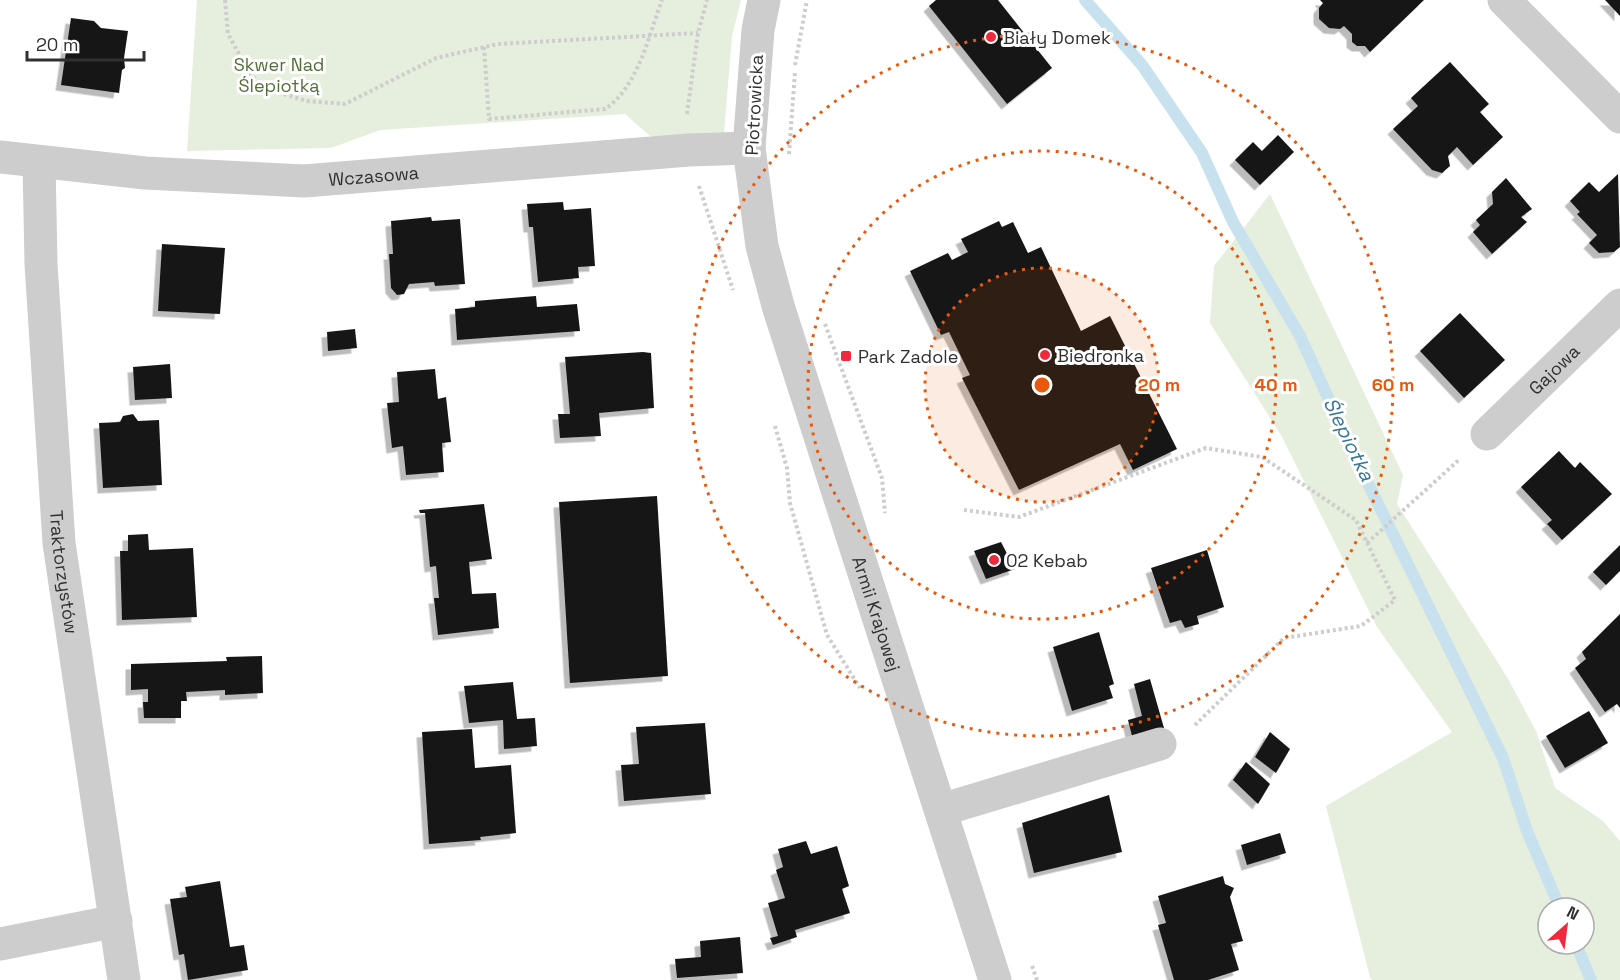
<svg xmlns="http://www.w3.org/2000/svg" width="1620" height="980" viewBox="0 0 1620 980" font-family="'Space Grotesk',sans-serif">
  <defs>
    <filter id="shadow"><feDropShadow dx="-5.5" dy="5.5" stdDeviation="0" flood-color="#0004"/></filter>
  </defs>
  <rect width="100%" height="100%" fill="#fff"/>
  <g fill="#e6eedd" fill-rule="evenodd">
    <polygon points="197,0 741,0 732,36 724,133 656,141 625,114 380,130 331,148 187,151"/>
    <path d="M1270,194L1403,475L1397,504L1507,677L1536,731L1555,788L1603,821L1620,841V980H1372L1370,977L1326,806L1452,732L1377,627L1281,435L1210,323L1214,266ZM1548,908H1584V944H1548Z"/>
  </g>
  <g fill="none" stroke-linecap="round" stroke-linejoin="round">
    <g stroke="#c8e1ee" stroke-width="12">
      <polyline points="1085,0 1142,65 1202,153 1233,222 1300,336 1355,457 1503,758 1527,831 1560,908"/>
      <polyline points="1576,944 1591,980"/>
    </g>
  </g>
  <g fill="#171717" filter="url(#shadow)">
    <polygon points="936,0 998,0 1052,68 1007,104 929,6"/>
    <polygon points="1320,0 1424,0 1370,52 1365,46 1357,46 1352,42 1352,34 1344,26 1340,29 1329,28 1319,19 1319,8 1323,3"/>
    <polygon points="1605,0 1620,0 1620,16 1607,2"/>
    <polygon points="71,18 94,21 101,28 128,31 124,58 125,68 122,70 119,93 61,85"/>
    <polygon points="1450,62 1489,104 1480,112 1503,137 1473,165 1457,147 1448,156 1450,166 1442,173 1432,170 1393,129 1418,106 1411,98"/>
    <polygon points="1278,135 1294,152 1260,185 1235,160 1253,142 1262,151"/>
    <polygon points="1618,174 1620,247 1614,252 1599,253 1589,243 1597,235 1577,214 1580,212 1570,201 1589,182 1599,192"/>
    <polygon points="1506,178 1532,209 1521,217 1527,222 1492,254 1473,232 1480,225 1476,220 1493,204 1492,192"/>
    <polygon points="563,202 564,210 591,208 595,266 578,267 579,278 538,282 533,227 529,227 527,204"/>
    <polygon points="431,217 432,221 460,219 465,284 435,286 434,282 409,284 404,294 397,295 391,288 389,254 393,254 391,221"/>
    <polygon points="999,221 1002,227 1013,222 1028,253 1041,247 1081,331 1110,316 1177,449 1133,470 1120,444 1019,490 962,378 970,375 949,332 941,335 910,271 948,253 952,260 968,252 961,239"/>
    <polygon points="162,244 225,248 220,314 158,311"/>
    <polygon points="536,296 537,307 577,304 580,331 457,340 455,309 475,307 475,301"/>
    <polygon points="1460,313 1505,360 1464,398 1420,351"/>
    <polygon points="355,329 357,348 328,351 327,332"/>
    <polygon points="643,352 651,353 654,408 599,413 601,436 560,438 558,414 570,414 565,357"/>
    <polygon points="170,364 172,398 135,400 133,367"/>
    <polygon points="435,369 438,399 446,397 451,442 442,443 444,472 406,475 403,446 392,448 387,403 399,402 397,372"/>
    <polygon points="133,414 138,421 159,420 162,485 103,488 99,423 120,422 123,416"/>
    <polygon points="1559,451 1575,468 1580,462 1612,494 1562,540 1547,524 1552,520 1521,487"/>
    <polygon points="657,496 668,676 570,683 559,502"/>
    <polygon points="484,504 492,559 469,562 472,594 496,593 499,628 438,635 434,598 439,598 436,566 430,567 425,513 420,513 419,510"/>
    <polygon points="148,534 149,550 193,548 197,617 122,620 120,551 128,551 128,535"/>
    <polygon points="1001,542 1015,569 986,579 974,551"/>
    <polygon points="1620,545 1620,571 1606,585 1593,572"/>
    <polygon points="1207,550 1224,607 1197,616 1199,624 1185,628 1181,620 1170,623 1151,568"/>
    <polygon points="1620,614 1620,708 1617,704 1605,712 1575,668 1586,659 1582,652"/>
    <polygon points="1099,632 1114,684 1109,686 1113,698 1072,711 1053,647"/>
    <polygon points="262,656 263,693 225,695 225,690 186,692 187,701 181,701 181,718 144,718 143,702 148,702 148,689 131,690 131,664 227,661 226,657"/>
    <polygon points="1150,679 1164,728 1132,736 1128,720 1142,716 1134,684"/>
    <polygon points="513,682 517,719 535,718 537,746 504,749 503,720 469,723 464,686"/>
    <polygon points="1589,711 1608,743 1565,768 1546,736"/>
    <polygon points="705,723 711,794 624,801 621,765 639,764 636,727"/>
    <polygon points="472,729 475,768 511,765 516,833 480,837 481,840 429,844 422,732"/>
    <polygon points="1270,732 1290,749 1276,773 1255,757"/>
    <polygon points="1246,762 1270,784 1258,804 1233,780"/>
    <polygon points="1109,795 1122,852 1034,873 1022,823"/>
    <polygon points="1280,833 1286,853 1247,865 1241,845"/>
    <polygon points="806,841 811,854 837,846 849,886 842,889 850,913 795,930 797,937 773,945 770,938 778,936 768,903 785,898 776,870 783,867 778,849"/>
    <polygon points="1223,876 1225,884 1234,888 1230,897 1243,941 1231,944 1239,970 1208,980 1174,980 1158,925 1166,923 1158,896"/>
    <polygon points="220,881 230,947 244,945 248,970 188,980 184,954 179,955 170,899 187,897 185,887"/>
    <polygon points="740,937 743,973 677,978 675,959 701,957 700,941"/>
  </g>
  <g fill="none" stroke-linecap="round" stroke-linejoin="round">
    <g stroke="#cdcdcd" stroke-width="4" stroke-dasharray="3 3" stroke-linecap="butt">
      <polyline points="225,0 228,34 250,74 267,89 307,101 345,104 436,58 498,44 698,33"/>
      <path d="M484,47L489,119L605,109C638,87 649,35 662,0"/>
      <polyline points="795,65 807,0"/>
      <polyline points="687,114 698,33 707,0"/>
      <polyline points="789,154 795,72"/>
      <polyline points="699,186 733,290"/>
      <polyline points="825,324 882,478 885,513"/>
      <polyline points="775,426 787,468 790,503 827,635 860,688"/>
      <polyline points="964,510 1019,517 1206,448 1262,457 1356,520 1395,600 1361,626 1284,638 1193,727"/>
      <polyline points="1367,543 1460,459"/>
      <polyline points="1032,966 1037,980"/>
    </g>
    <g stroke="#cdcdcd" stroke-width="33">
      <path id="s1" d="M764,0L758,30L749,148L762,246L779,309L995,980"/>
      <polyline points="1504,0 1620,117"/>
      <path id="s2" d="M0,157L145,173L304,181L689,150L749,148"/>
      <path id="s3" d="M39,162L41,264L59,543L124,980"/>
      <path id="s4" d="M1487,434L1620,305"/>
      <polyline points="941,810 1160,744"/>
      <polyline points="0,944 116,921"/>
    </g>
  </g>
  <circle cx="1042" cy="385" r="117" fill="#e8590c" fill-opacity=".12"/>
  <g fill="none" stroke="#e8590c" stroke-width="3" stroke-dasharray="3 6">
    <circle cx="1042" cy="385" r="117"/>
    <circle cx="1042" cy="385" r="234"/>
    <circle cx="1042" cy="385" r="351"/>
  </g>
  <g fill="#f0293c" stroke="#fff" stroke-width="2">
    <circle cx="991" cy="37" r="6"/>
    <circle cx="1045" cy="355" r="6"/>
    <rect x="840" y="350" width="12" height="12" rx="3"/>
    <circle cx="994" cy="560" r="6"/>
  </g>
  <g text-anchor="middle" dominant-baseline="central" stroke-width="6" stroke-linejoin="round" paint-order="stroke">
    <g font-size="18" fill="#303030" stroke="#fff" text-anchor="start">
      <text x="1003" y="37">Biały Domek</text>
      <text x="1057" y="355">Biedronka</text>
      <text x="858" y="356">Park Zadole</text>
      <text x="1006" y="560">02 Kebab</text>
    </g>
    <g font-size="18" fill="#546f3a" stroke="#fff">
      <text x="279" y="64">Skwer Nad<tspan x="279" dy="21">Ślepiotką</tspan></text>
    </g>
    <g font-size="18" fill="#303030" stroke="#fff">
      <text transform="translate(754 105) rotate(-87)">Piotrowicka</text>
      <text stroke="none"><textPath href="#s2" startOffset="375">Wczasowa</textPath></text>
      <text stroke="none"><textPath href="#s4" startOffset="93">Gajowa</textPath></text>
      <text stroke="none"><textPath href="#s3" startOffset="411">Traktorzystów</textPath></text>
      <text stroke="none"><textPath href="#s1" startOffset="633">Armii Krajowej</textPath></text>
    </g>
    <g font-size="20" font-style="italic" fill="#387598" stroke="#fff">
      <text transform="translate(1349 439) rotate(64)">Ślepiotka</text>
    </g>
  </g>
  <circle cx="1042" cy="385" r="9" fill="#e8590c" stroke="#fff" stroke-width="3"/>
  <g font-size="18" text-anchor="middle" font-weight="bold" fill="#e8590c" stroke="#fff" stroke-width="6" stroke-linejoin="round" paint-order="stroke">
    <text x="1159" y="391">20 m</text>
    <text x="1276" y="391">40 m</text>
    <text x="1393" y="391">60 m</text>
  </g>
  <g transform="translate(1566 926) rotate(28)"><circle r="28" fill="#ffffff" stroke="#acacac" stroke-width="1.5"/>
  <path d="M0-4.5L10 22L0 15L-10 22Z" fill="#f0293c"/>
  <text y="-9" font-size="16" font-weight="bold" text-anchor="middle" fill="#303030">N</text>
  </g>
  <path d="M27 51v9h117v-9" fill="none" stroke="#303030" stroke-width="3"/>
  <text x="36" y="51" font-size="18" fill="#303030" stroke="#ffffff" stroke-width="4.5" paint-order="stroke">20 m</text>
</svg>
